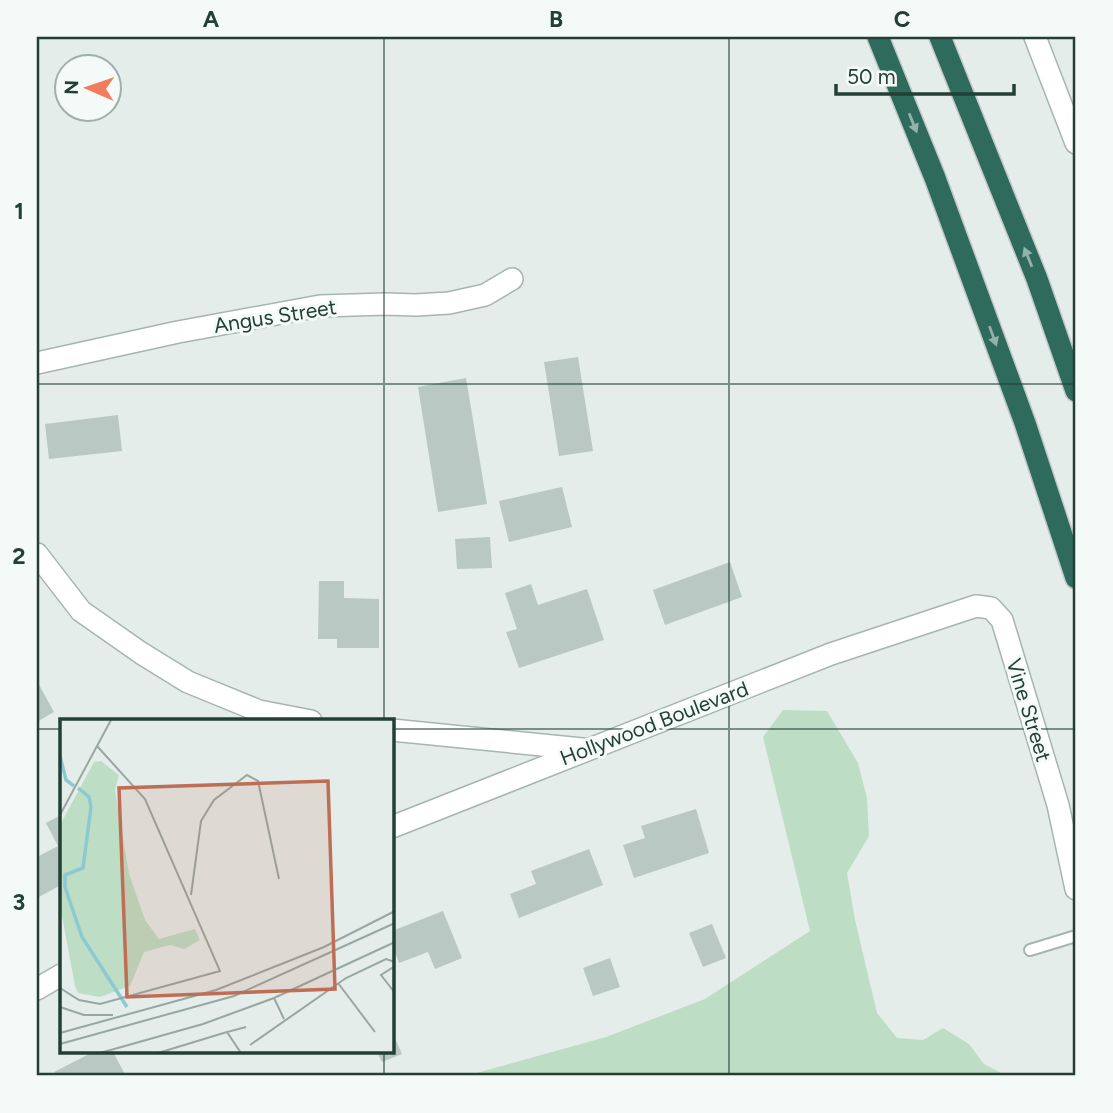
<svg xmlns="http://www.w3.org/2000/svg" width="1113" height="1113" viewBox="0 0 1113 1113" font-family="Figtree,sans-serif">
  <rect width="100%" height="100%" fill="#e4ede9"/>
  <polygon fill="#bddec5" points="783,710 827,711 858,763 867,798 869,836 847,873 855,920 877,1013 897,1038 923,1040 943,1028 969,1044 984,1064 1007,1076 466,1076 606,1037 705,999 810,931 763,737"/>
  <g fill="#b9c8c2">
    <polygon points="578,357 593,451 559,456 544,362"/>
    <polygon points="466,378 487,504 438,512 418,387"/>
    <polygon points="118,415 122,451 49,459 45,424"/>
    <polygon points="562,487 572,527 509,542 499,501"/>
    <polygon points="490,537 492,568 457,569 455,539"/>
    <polygon points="730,562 742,597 665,625 653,590"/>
    <polygon points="319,581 344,581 344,598 379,599 379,648 337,648 337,639 318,639"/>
    <polygon points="531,584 538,605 587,589 604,640 519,668 506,632 517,629 505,593"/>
    <polygon points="37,681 54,712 37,722"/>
    <polygon points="696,809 709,853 634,878 623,845 645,838 641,826"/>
    <polygon points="61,815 61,885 37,898 37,857 58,846 46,823"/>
    <polygon points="589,849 603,885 519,918 510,894 536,884 531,871"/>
    <polygon points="443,911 462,958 435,969 428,952 399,963 392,944 392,931"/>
    <polygon points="712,924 726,958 703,967 689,933"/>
    <polygon points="610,958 620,987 593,996 583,968"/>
    <polygon points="392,1031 402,1054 382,1062 377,1052 392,1052"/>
    <polygon points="93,1052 113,1052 126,1076 57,1076 54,1072"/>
  </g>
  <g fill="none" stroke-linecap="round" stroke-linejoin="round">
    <g stroke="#a6b5b0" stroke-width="14">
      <polyline id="lane" points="1030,950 1076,936"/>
    </g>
    <g stroke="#a6b5b0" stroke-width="24">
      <g id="street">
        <polyline points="1035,37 1076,143"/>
        <polyline points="37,363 178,332 320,306 386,304 416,305 449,303 485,295 512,279"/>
        <polyline points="37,554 81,611 141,653 188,682 259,711 311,721"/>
        <polyline points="392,730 582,749"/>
        <polyline points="392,827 831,654 976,606 991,608 1002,620 1058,805 1076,889"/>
        <polyline points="37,989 61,975"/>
      </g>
    </g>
    <g stroke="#c1c9c7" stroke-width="24">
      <g id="highway">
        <polyline points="878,37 935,178 1025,423 1076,578"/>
        <polyline points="940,37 1037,279 1076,391"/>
      </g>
    </g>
    <use href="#lane" stroke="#fff" stroke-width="10"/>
    <use href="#street" stroke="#fff" stroke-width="21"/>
    <use href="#highway" stroke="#2f6b5d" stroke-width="21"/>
  </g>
  <defs><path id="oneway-solid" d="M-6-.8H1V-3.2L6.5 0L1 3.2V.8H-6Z" transform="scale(1.75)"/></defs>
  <g fill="#92b2aa">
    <use href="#oneway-solid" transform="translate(913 123) rotate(68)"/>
    <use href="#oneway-solid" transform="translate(1028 257) rotate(-112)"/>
    <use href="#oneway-solid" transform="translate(993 336) rotate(70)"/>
  </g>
  <path fill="none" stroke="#233f36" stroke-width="2" stroke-opacity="0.55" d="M384,37V721M729,37V1076M37,384H1076M37,729H61M392,729H1076M384,1052V1076"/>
  <g text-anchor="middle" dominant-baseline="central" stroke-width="6" stroke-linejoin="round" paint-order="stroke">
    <g font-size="21" fill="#233f36" stroke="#f4faf7">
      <text transform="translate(275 316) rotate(-9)">Angus Street</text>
      <text transform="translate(1029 710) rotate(73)">Vine Street</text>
      <text transform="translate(654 723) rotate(-21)">Hollywood Boulevard</text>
    </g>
  </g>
  <g transform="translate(60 719)">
    <rect width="334" height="334" fill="#e4ede9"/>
    <path d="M41,42L59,56L55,71L69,155L85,201L99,220L135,210L140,221L124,230L110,226L84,233L70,267L40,278L18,274L15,267L0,186V106L34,43Z" fill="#bddec5"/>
    <path fill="none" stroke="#8dc9d1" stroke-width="3.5" d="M0,37L6,61L14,67M18,69L29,78L31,88L23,149L5,156V168L22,218L67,288"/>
    <path fill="none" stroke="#97a7a1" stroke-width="2" d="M0,96L51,1M131,176L141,102L154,81L187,56L198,62L219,160M335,247L321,256L335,274M278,264L315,313M0,269L19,281L40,285L160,252L85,80L37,27M214,279L224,300M0,288L24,296H53M0,314L156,271L264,228L335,192M0,325L174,277L335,204M190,326L286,259L326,240L335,243M40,334L143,305L214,279L335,223M98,334L167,313M181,334L167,313L186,308"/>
    <path fill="#be6e54" fill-opacity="0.15" stroke="#be6e54" stroke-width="3.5" d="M268,62L275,270L67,278L59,69Z"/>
    <rect width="334" height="334" fill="none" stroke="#233f36" stroke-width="3.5"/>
  </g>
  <rect width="1113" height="1113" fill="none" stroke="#f4faf7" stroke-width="77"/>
  <g transform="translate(88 88) rotate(272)"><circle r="33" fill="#f4faf7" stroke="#a0afaa" stroke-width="2"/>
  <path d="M0-5L12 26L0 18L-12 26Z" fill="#f17d5e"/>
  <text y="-10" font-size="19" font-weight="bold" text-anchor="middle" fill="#233f36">N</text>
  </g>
  <path d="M836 84v10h178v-10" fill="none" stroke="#233f36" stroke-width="3.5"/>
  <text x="847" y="84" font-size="21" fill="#233f36" stroke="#f4faf7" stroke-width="5" paint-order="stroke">50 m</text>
  <rect x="38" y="38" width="1036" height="1036" fill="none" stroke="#233f36" stroke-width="2.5"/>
  <g font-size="23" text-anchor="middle" font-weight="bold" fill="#233f36">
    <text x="211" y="27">A</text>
    <text x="556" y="27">B</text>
    <text x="902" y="27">C</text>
    <text x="19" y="219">1</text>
    <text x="19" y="564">2</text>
    <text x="19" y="910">3</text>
  </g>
</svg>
